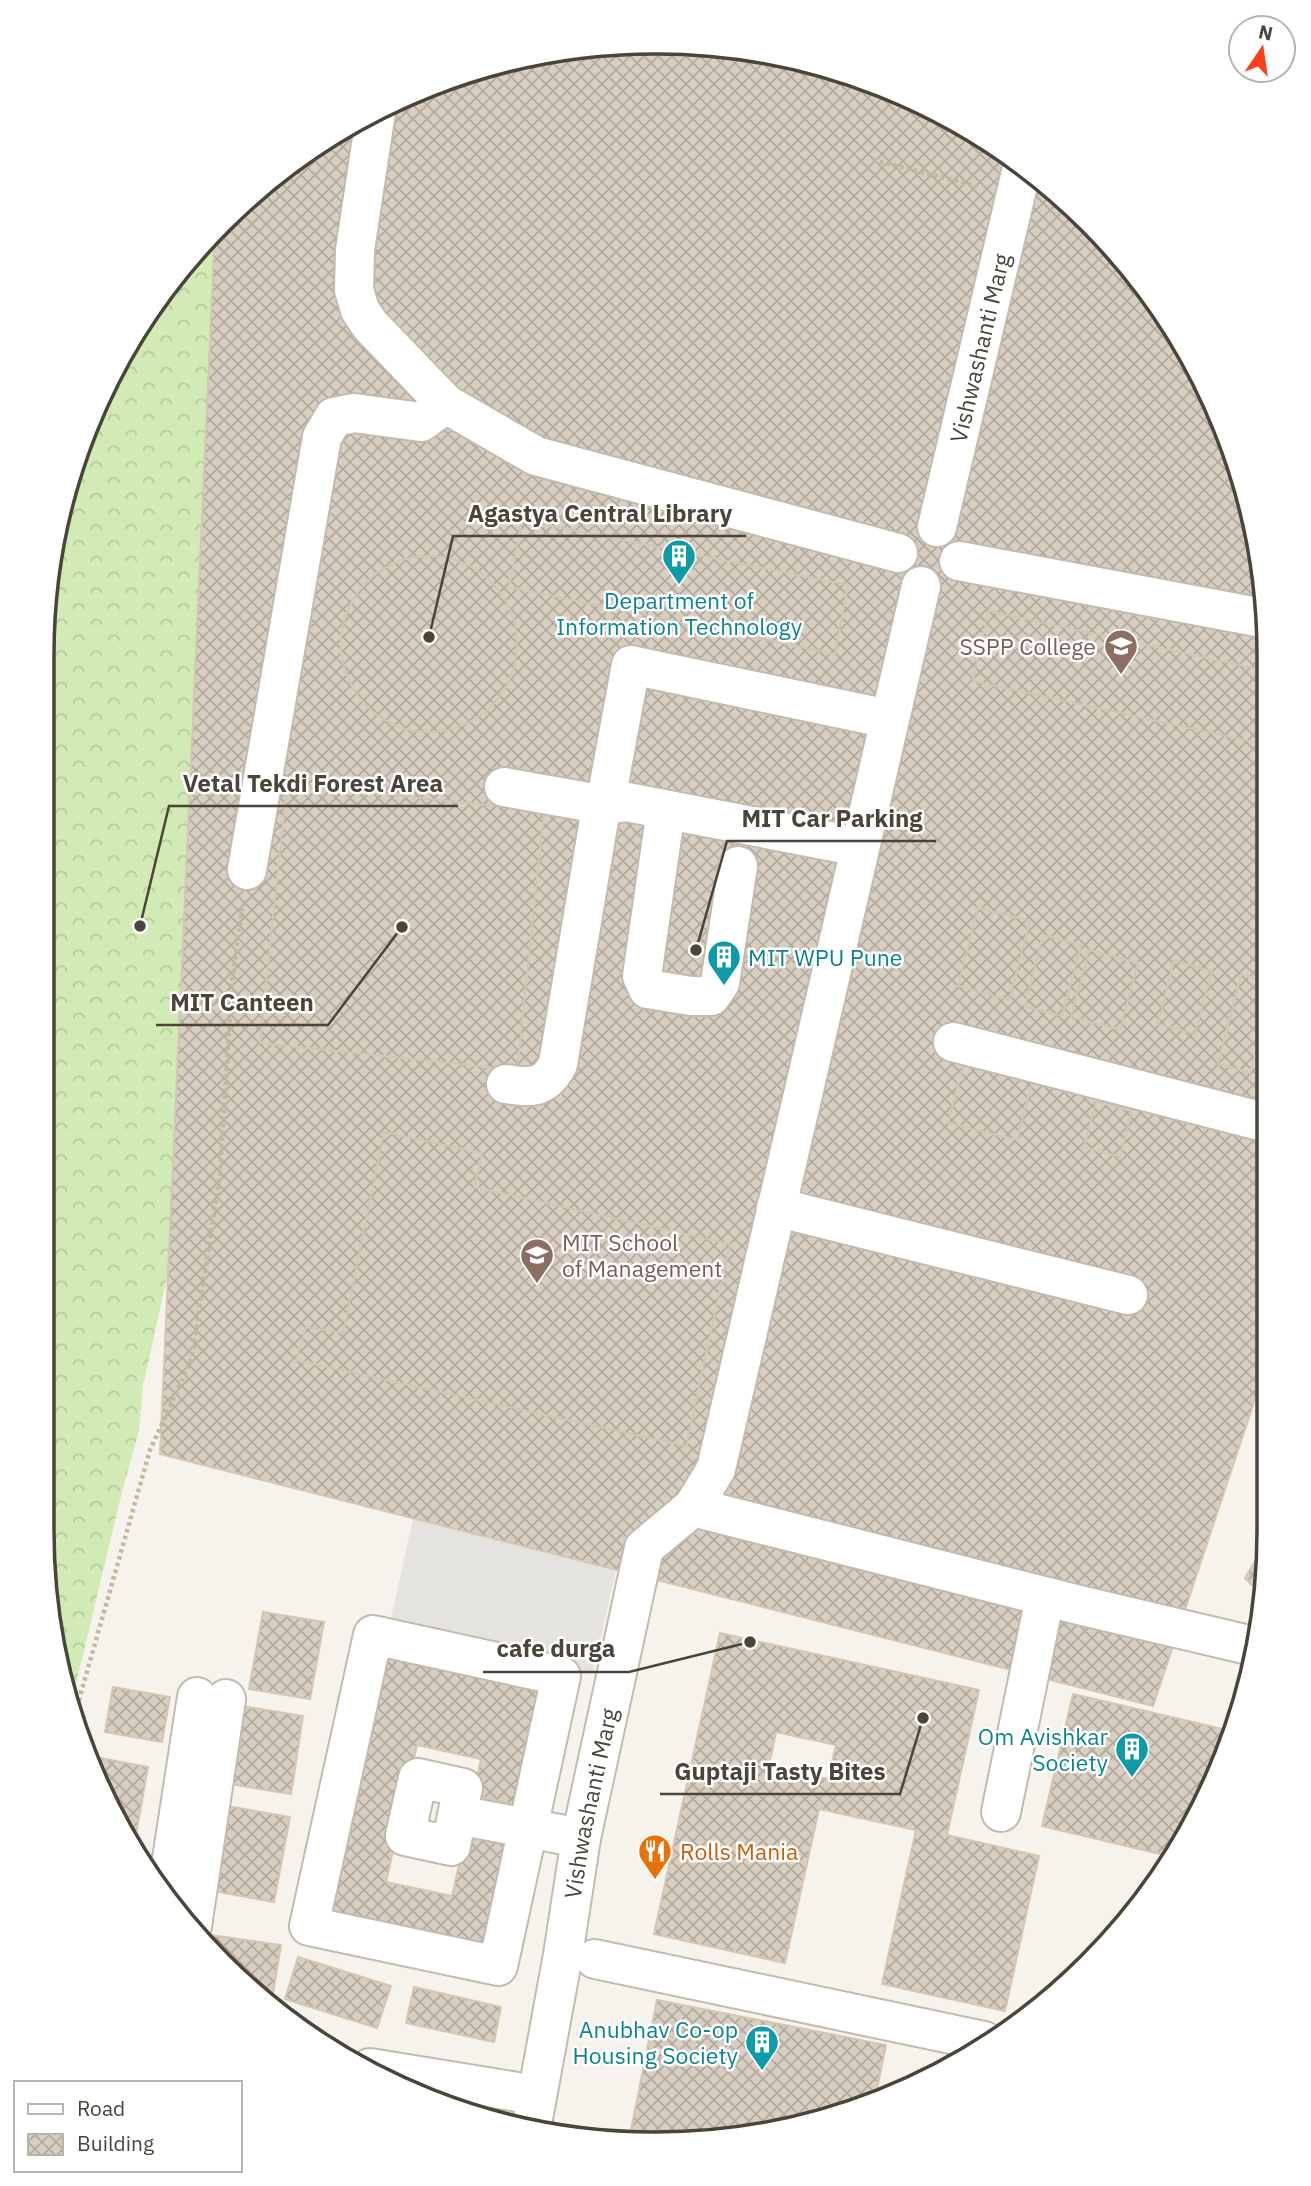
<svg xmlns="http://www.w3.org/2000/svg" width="1311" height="2186" viewBox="0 0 1311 2186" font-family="'IBM Plex Sans',sans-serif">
  <defs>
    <pattern id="forest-crowns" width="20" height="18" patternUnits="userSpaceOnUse" patternTransform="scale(1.75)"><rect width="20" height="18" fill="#d2eab5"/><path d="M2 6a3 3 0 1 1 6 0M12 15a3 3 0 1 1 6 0" fill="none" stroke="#b6ca9c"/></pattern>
    <pattern id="building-cross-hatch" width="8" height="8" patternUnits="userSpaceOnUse" patternTransform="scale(1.75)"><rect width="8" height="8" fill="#d8cfc1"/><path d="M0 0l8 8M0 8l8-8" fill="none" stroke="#b1aa9e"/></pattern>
  </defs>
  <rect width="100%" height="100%" fill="#f6f3ec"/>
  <polygon fill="url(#forest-crowns)" points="370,116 232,983 143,1386 139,1430 121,1496 71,1705 42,1530 43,615 75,458 146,314 222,221 315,145"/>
  <polygon fill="#e5e3e0" points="428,1452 632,1498 593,1673 389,1627"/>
  <g fill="url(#building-cross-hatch)" stroke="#d3c7b4" stroke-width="2" fill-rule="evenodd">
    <polygon points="656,42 734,50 726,80 824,104 800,208 704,185 675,308 584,286 571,338 496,321 503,291 433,275 425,257 439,240 480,236 494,199 449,195 440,175 458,150 528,159 532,128 491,92 497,66 536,54"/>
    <polygon points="656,42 776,54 891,89 997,146 1116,251 1187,349 1237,459 1268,615 1268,1360 1153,1706 160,1454 215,230 222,221 315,145 421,89 536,54"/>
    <polygon points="522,520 848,585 835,654 509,587"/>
    <circle cx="429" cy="644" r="88"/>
    <polygon points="988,611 1268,671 1268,745 973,681"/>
    <polygon points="287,784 544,811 517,1070 260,1043"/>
    <polygon points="978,908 1030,921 1009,1000 958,986"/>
    <polygon points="1043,935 1081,945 1062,1016 1025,1006"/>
    <polygon points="1089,950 1138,963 1120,1030 1071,1017"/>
    <polygon points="1174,961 1212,971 1195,1034 1158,1024"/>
    <polygon points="1241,975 1268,982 1268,1006 1250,1073 1218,1064"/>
    <polygon points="965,1057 1034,1074 1017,1140 948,1123"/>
    <polygon points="1096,1102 1132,1111 1120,1157 1084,1147"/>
    <polygon points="384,1132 482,1153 474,1187 730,1244 686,1446 296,1360 306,1327 343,1333"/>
    <polygon points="1268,1539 1268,1571 1263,1596 1245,1578"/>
    <polygon points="263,1612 324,1622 310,1699 249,1689"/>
    <path d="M720,1633L979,1690L947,1835L1039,1856L1005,2011L882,1984L916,1830L819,1809L785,1963L654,1934ZM776,1732L836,1745L828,1779L769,1766Z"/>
    <polygon points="383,1647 553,1685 526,1807 473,1795 481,1759 417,1745 386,1882 452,1896 466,1834 518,1846 494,1955 323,1918"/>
    <polygon points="113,1687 170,1697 162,1742 105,1732"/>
    <polygon points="1073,1694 1235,1732 1173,1857 1042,1826"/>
    <polygon points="242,1706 303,1716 291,1794 230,1784"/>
    <polygon points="90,1756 148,1767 135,1840"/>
    <polygon points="227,1806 290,1817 274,1902 213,1891"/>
    <polygon points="204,1934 281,1945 273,1993 263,1992"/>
    <polygon points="298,1957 391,1986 377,2028 285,1999"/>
    <polygon points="414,1987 501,2007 494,2042 406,2023"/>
    <polygon points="657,2000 886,2045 875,2099 852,2112 655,2144 629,2140"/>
  </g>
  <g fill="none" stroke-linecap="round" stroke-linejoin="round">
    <g stroke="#c2bbae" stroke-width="42">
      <g id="minor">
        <polyline points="376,112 355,250 354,290 360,310 370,325 446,404 536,456 898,553"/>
        <path id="s1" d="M937,527L1022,168"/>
        <polyline points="959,561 1268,619"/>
        <polyline points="504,787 605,805 631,665 889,719"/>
        <polyline points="666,810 642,976 648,989 691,996 711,996 720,983 738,866"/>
        <polyline points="247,870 322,437 334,417 354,413 421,422 446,404"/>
        <polyline points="953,1042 1268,1123"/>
        <path d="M506,1084C531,1088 545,1089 558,1064L599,820L605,805L627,802L860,847"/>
        <polyline points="776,1207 1128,1295"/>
        <polyline points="693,1507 1079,1605 1253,1646"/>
        <polygon points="373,1635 561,1676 498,1966 309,1926"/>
        <polyline points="1001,1812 1045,1597"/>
        <polyline points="457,1815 463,1788 418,1778 405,1836 451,1846 457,1815 581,1838"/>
        <polyline points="166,1898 197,1697"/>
        <polyline points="192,1926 226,1699"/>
        <polyline points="595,1959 984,2041"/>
        <polyline points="370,2068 536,2095"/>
        <path id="s2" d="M532,2124L563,1955L581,1838L644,1548L693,1507L716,1469L921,586"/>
      </g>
    </g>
    <g stroke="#c4b79f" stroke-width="4.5" stroke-dasharray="3.5 3.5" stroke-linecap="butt">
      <polyline points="873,160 977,186"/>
      <polyline points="1054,204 1067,207"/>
      <polyline points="73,1721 150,1450 192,1358 220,1174 232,983 242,908"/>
    </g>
    <use href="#minor" stroke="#fff" stroke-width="38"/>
  </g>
  <defs>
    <g id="building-pin" transform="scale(1.75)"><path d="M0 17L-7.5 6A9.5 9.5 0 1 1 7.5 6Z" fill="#0f9aa8" stroke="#fff"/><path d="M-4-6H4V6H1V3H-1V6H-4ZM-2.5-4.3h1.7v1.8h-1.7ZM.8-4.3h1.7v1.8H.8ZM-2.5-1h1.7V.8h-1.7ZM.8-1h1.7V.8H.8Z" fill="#fff"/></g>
    <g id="university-pin" transform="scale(1.75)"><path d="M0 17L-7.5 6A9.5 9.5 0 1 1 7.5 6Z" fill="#8d6e63" stroke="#fff"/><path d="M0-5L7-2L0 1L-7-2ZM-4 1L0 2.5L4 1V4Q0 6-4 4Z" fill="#fff"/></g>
    <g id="restaurant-pin" transform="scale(1.75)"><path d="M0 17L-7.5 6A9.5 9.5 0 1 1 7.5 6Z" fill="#e8710a" stroke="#fff"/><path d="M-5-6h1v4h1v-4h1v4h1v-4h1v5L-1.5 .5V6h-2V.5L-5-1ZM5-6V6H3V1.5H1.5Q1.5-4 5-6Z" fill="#fff"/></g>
  </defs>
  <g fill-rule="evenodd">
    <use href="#building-pin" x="679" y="556"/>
    <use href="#university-pin" x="1121" y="646"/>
    <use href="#building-pin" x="724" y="957"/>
    <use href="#university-pin" x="537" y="1255"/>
    <use href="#building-pin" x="1132" y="1749"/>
    <use href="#restaurant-pin" x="655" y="1851"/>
    <use href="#building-pin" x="762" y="2042"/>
  </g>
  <g text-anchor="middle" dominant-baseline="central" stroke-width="5" stroke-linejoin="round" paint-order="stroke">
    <g font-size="23" fill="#4b4439" stroke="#fff">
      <text stroke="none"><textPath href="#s1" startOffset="184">Vishwashanti Marg</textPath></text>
      <text stroke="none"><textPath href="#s2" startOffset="326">Vishwashanti Marg</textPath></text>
    </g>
    <g font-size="23" fill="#0d838f" stroke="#fff" text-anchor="end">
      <text x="679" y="600" text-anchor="middle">Department of<tspan x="679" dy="26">Information Technology</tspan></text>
      <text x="748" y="957" text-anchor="start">MIT WPU Pune</text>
      <text x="1108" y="1736">Om Avishkar<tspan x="1108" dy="26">Society</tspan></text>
      <text x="738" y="2029">Anubhav Co-op<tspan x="738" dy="26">Housing Society</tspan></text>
    </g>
    <g font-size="23" fill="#785e54" stroke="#fff" text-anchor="end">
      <text x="1096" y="646">SSPP College</text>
      <text x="562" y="1242" text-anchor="start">MIT School<tspan x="562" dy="26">of Management</tspan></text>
    </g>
    <g font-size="23" fill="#c56008" stroke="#fff" text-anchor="start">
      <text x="680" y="1851">Rolls Mania</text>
    </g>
  </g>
  <path d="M0 0H1311V2186H0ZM655 54H656A601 601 0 0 1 1257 655V1531A601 601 0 0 1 656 2132H655A601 601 0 0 1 54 1531V655A601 601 0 0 1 655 54Z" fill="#fff" fill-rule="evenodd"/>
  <path fill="none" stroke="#4b4439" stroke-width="3.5" d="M655 54H656A601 601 0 0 1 1257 655V1531A601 601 0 0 1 656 2132H655A601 601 0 0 1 54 1531V655A601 601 0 0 1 655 54Z"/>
  <path fill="none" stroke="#4b4439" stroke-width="2.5" d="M429 637L453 536H746M140 926L169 806H458M696 950L727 841H936M402 927L328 1025H156M750 1642L629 1672H483M923 1718L900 1794H660"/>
  <g fill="#4b4439" stroke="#fff" stroke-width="2.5">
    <circle cx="429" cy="637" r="7"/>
    <circle cx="140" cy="926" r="7"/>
    <circle cx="696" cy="950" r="7"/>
    <circle cx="402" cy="927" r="7"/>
    <circle cx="750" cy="1642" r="7"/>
    <circle cx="923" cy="1718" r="7"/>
  </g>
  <g font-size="24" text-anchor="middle" font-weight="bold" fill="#4b4439" stroke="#fff" stroke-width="5" stroke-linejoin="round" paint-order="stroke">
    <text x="600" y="522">Agastya Central Library</text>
    <text x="313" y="792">Vetal Tekdi Forest Area</text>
    <text x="832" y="827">MIT Car Parking</text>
    <text x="242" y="1011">MIT Canteen</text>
    <text x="556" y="1657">cafe durga</text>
    <text x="780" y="1780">Guptaji Tasty Bites</text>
  </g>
  <rect x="14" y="2081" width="228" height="91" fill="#ffffff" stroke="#b7b4b0" stroke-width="2"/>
  <rect x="28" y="2104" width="35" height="10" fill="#ffffff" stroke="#b7b4b0" stroke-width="2"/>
  <text x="77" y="2116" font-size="21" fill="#4b4439">Road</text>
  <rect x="28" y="2134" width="35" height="21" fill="url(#building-cross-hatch)" stroke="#b7b4b0" stroke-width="2"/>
  <text x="77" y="2151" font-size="21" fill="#4b4439">Building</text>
  <g transform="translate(1262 49) rotate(13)"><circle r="33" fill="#ffffff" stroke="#b7b4b0" stroke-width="2"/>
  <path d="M0-5L12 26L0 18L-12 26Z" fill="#fc3f1d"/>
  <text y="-10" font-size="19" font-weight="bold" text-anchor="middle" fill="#4b4439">N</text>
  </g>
</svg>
